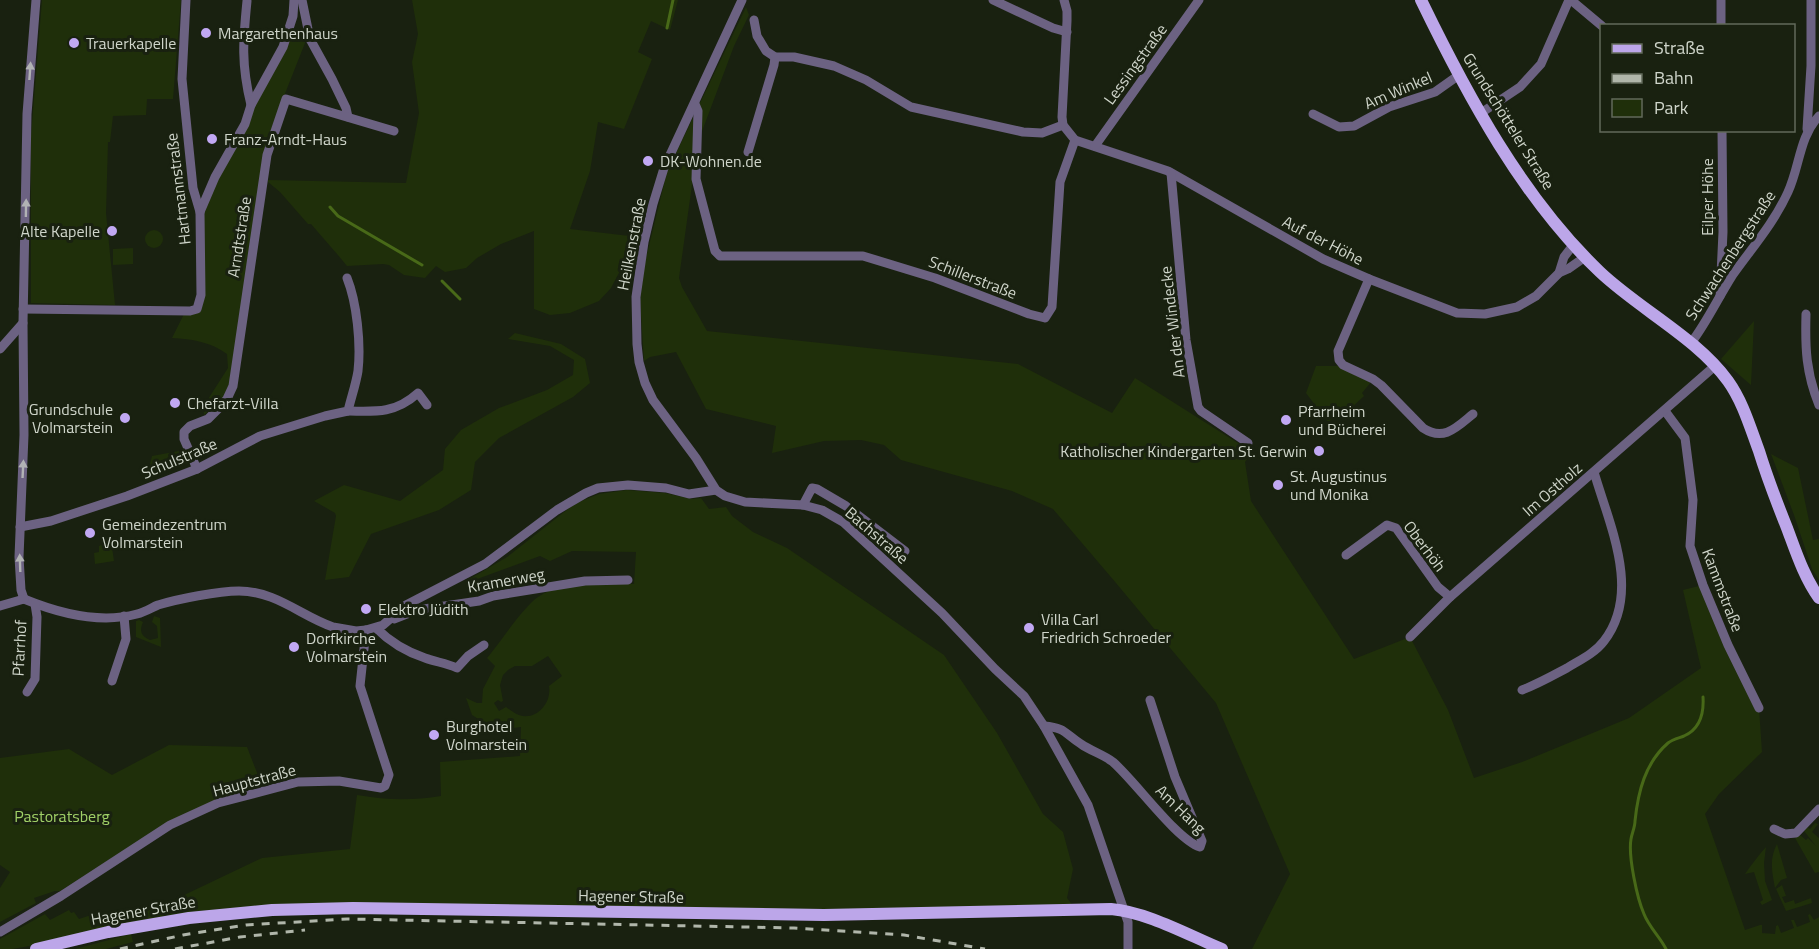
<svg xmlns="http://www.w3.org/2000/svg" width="1819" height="949" viewBox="0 0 1819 949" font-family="'Titillium Web',sans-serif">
  <rect width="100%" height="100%" fill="#192110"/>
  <g fill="#1f2f0a" fill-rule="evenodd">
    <polygon points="42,0 181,0 173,99 147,99 146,115 113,116 110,142 108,142 106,213 115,305 31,303 31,136"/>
    <path d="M412,0H678L670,30L651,21L638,52L652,59L624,129L598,122L590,171L570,229L638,237L634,258L635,268L621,269L611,288L599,301L570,313L550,315L534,309V231L501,244L477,258L466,268L445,272L436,266L425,278L404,275L389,265L383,264L347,266C335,251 323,238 311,224H308L280,192L268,182V180L406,183L419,113L412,62L418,34Z"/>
    <polygon points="746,7 749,15 734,46 698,142 679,278 682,287 707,331 1018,364 1112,413 1135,378 1252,452 1245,462 1251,501 1354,659 1410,637 1448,710 1474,778 1522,762 1629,718 1701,668 1683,590 1703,585 1759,708 1762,752 1719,794 1705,814 1745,930 1760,925 1762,925 1762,933 1775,934 1776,926 1778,925 1781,933 1794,928 1791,920 1794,920 1797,927 1810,922 1808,915 1810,914 1814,920 1819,917 1819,949 1252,949 1290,874 1216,703 1116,583 1053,509 1012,491 901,460 884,445 861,440 824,441 772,453 776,426 706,409 676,352 650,357 644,361 640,299 645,262 667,172"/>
    <path d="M295,34L306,38L305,43L273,124L263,158L230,382L224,397L204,415L203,407L228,368L227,354C211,342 192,339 172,338L184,314L201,311L205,288L203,218L211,192L291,36Z"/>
    <circle cx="154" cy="239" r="9"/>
    <polygon points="133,248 133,264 113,265 113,249"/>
    <polygon points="1754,321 1751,385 1721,359"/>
    <polygon points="515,333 561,344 585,359 590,383 573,397 499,438 475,462 471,490 439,510 371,534 349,577 325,580 336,516 335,513 314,501 344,485 400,501 443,470 445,449 461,430 499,408 547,390 573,375 574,360 550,346 508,339"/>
    <polygon points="1316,366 1338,366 1371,382 1362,393 1364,396 1338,420 1335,417 1328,422 1306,393"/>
    <polygon points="179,451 183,464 148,473 152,456"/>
    <polygon points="1771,454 1798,468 1813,540 1819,539 1819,580 1812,569 1794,515"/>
    <path d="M627,490L665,493L692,499L701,498L709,509L726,507L732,516L753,532L787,548L944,655L997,733L1043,814L1063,832L1073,869L1067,898L1074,907L824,911L273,905L12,949H0V939L45,914L50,920L69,910L71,913L74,912L79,919L94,914L100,922L159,907L262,858L350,849L357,795C387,800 410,801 441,796L440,762L520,756L521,727L500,730L480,720L472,715L466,698L477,703H482L483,689L495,666L487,658C499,644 524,606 538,597C564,579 603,584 634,584L636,552L572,551L550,561L540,556L469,582L468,580L507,557L568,509L579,502L599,494ZM548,656L562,676L549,686C552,703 536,721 519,715C514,713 510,710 506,707L499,711L494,703L498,700L501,702L503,701L500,685L503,675L508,670L515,666H532Z"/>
    <polygon points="111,541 114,561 95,564 94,553 99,552 99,546"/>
    <path d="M154,616L160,618L161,647L136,637V621L139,620L143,622C139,631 141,636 150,640L158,638L157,626L152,622Z"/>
    <polygon points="169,745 247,747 261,783 225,796 169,822 60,891 55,891 34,898 36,903 0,922 0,888 10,872 0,865 0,758 69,749 112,775"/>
    <polygon points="1815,823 1818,824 1812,832 1819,838 1819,872 1815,873 1795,838 1800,835 1806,840 1808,838 1816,846 1804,831 1807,827 1810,829"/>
    <path d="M1777,844L1787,878L1781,880L1775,888C1772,872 1769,859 1777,844Z"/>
    <path d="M1766,847L1764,863L1765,881L1772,900L1762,905L1760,902L1763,900L1754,872L1745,874C1752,864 1758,856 1766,847Z"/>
    <polygon points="1782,885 1786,896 1782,897 1785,903 1794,900 1795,904 1811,898 1812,903 1786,911 1776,889"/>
    <polygon points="131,934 133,942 106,949 75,949"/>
  </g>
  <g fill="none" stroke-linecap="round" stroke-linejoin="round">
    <g stroke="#486918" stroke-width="3">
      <polyline points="667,28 673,0"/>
      <polyline points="330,207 338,216 422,265"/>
      <polyline points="442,281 460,299"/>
      <path d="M1666,949C1660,937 1649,927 1644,914C1637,898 1628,856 1631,839C1632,833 1635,827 1635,821C1638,792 1645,763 1668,743C1673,739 1679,738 1684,736C1700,729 1704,713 1703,697"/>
    </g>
    <g stroke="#6c6282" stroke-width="9">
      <polyline points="302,0 310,39 332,79 346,108 348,117"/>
      <polyline points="742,0 664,168 653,204 644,242 636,297 637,344 639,362 645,383 653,400 696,458 716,490 725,496 745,502 803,505 822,510 843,522 942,613 995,669 1024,696 1044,726 1088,805 1128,922 1128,949"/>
      <polyline points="993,0 1053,28 1067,32"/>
      <polyline points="1064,0 1067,11 1067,21 1062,117 1063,125 1075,140 1168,171 1323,259 1369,279 1457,313 1485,314 1517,307 1536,296 1559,273 1568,269 1585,257"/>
      <polyline points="1571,0 1602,26"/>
      <polyline points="1721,0 1721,26"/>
      <path d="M247,1C243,41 241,64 251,105"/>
      <polyline points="754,20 757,36 766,51 775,57 794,57 834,66 866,80 911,107 1023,132 1042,133 1063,125"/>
      <polyline points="695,104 698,111 696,179 715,251 720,256 863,256 935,278 1029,314 1045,318 1052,307 1060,182 1075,140"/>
      <polyline points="1481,113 1520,87 1541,64 1569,0"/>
      <polyline points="1313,114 1339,127 1354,126 1389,107 1435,92 1459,75"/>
      <polyline points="1807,129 1811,66 1811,0"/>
      <polyline points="1095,146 1199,0"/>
      <polyline points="748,152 774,65 775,57"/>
      <polyline points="1171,173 1186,340 1198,407 1201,411 1248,443"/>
      <polyline points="200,212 215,177 245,124 251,105 283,47 293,16 294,0"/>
      <polyline points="1559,273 1564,257 1574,244"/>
      <path d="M1369,279L1338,351L1339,360L1343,365L1373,379L1381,385L1423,428C1444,442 1457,427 1473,414"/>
      <polyline points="1720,296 1723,232 1722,130"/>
      <polyline points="23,309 190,311 197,309 201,295 200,212 193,188 182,79 186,0"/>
      <path d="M1806,314C1805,348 1806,373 1819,405"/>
      <path d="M1691,343C1707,322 1718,298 1732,276C1751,249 1774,223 1788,192C1800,166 1799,137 1819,116"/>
      <polyline points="0,349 23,323"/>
      <path d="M348,411C377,412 396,413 418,393L427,405"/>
      <polyline points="1665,411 1685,438 1693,500 1690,546 1703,585 1728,645 1759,708"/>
      <polyline points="197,469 184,439 184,432 190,426 208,419 218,409 227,399 233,386 267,155 286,99 394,131"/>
      <polyline points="803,505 812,488 817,489 846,506 905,551"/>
      <path d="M20,527L51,521L127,496L197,469L260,436L325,416L348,411C351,398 356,384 358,371C361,344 357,303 347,278"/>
      <polyline points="1346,555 1387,525 1396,528 1438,587 1450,597"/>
      <path d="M24,599C58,613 100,624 137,614C145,612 151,608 158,605C178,599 218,591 239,591C276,591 301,616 333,627L356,631L366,630L383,625L406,605L485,564L557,510L586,493L598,488L628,485L666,488L689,494L716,490"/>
      <polyline points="24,599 21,590 19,557 24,435 23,323 27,114 36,0"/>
      <polyline points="0,606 24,599"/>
      <polyline points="394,619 417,610 479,601 493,596 585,581 628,580"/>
      <path d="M376,628C389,641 407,652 425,658C436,662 446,663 457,668L468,656L484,645"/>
      <polyline points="1410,637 1450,597 1716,365"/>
      <polyline points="112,681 126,639 124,616"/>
      <path d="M1522,690C1538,684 1552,676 1567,668C1580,660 1595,653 1604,641C1642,592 1609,524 1594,472"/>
      <polyline points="27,692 35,679 37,617 35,604"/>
      <path d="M1044,726C1066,728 1064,733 1081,744C1091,751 1104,755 1113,762C1136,782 1176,839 1200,847L1202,841L1175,777L1150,700"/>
      <polyline points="1774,829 1785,834 1796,833 1819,809"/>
      <polyline points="0,932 61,896 170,825 218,803 298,782 339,781 381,788 385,786 389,775 360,686 366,630"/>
    </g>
    <g stroke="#bca6e9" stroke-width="12">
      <path d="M1421,0C1467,95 1523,199 1600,272C1639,309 1697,338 1728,381C1743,402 1750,427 1759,451C1767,477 1777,503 1787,528C1796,552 1804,577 1819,598"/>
      <path d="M36,949L108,932L189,918L272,910L353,908L824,915L1111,909C1147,912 1188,935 1222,949"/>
    </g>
    <g stroke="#b0b6aa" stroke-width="3" stroke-dasharray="8 8" stroke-linecap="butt">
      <polyline points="120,949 183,935 246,925 347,919 794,928 904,935 985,949"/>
      <polyline points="175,949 240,937 305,930"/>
    </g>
  </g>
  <defs><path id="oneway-solid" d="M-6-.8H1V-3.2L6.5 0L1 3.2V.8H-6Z" transform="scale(1.5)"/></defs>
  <g fill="#b1b2b4">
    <use href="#oneway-solid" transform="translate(30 71) rotate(-86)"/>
    <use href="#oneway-solid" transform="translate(26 208) rotate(-89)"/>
    <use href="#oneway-solid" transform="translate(23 469) rotate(-87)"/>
    <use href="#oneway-solid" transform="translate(20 563) rotate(-92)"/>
  </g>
  <g fill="#c1a8f3" stroke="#192110" stroke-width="2">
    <circle cx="206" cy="33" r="6"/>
    <circle cx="74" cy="43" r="6"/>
    <circle cx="212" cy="139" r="6"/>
    <circle cx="648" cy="161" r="6"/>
    <circle cx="112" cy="231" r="6"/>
    <circle cx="175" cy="403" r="6"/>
    <circle cx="125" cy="418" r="6"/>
    <circle cx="1286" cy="420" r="6"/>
    <circle cx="1319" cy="451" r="6"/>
    <circle cx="1278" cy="485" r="6"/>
    <circle cx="90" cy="533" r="6"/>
    <circle cx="366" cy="609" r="6"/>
    <circle cx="1029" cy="628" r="6"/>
    <circle cx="294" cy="647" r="6"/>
    <circle cx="434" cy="735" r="6"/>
  </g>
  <g text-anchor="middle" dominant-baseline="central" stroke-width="6" stroke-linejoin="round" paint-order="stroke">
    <g font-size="16" fill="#cfd5ca" stroke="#192110" text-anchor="start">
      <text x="218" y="33">Margarethenhaus</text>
      <text x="86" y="43">Trauerkapelle</text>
      <text x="224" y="139">Franz-Arndt-Haus</text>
      <text x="660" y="161">DK-Wohnen.de</text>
      <text x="100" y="231" text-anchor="end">Alte Kapelle</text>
      <text x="187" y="403">Chefarzt-Villa</text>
      <text x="113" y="409" text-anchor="end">Grundschule<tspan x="113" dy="18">Volmarstein</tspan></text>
      <text x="1298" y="411">Pfarrheim<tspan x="1298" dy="18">und Bücherei</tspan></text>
      <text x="1307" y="451" text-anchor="end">Katholischer Kindergarten St. Gerwin</text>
      <text x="1290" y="476">St. Augustinus<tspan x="1290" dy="18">und Monika</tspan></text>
      <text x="102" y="524">Gemeindezentrum<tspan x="102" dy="18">Volmarstein</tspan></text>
      <text x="378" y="609">Elektro Jüdith</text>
      <text x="1041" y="619">Villa Carl<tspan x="1041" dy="18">Friedrich Schroeder</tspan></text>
      <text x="306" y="638">Dorfkirche<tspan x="306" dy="18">Volmarstein</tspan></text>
      <text x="446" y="726">Burghotel<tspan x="446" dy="18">Volmarstein</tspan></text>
    </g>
    <g font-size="16" fill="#cfd5ca" stroke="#192110">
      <text transform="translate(1135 64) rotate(-54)">Lessingstraße</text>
      <text transform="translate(1398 90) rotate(-23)">Am Winkel</text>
      <text transform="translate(1509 121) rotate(58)">Grundschötteler Straße</text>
      <text transform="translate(178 189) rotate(-97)">Hartmannstraße</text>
      <text transform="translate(1707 197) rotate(-90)">Eilper Höhe</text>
      <text transform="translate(239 237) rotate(-81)">Arndtstraße</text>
      <text transform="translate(1323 240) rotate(27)">Auf der Höhe</text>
      <text transform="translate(631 244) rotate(-79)">Heilkenstraße</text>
      <text transform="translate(1730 255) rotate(-57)">Schwachenbergstraße</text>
      <text transform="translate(973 277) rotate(21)">Schillerstraße</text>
      <text transform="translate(1172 322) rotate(-97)">An der Windecke</text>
      <text transform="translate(179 458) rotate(-23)">Schulstraße</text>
      <text transform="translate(1552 489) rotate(-41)">Im Ostholz</text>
      <text transform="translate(877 535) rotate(41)">Bachstraße</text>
      <text transform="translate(1425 546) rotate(53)">Oberhöh</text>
      <text transform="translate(506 580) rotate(-10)">Kramerweg</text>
      <text transform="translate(1723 590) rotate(69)">Kammstraße</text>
      <text transform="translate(19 648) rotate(-87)">Pfarrhof</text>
      <text transform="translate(254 780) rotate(-15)">Hauptstraße</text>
      <text transform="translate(1181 809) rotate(44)">Am Hang</text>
      <text transform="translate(631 896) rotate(1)">Hagener Straße</text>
      <text transform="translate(143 910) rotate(-10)">Hagener Straße</text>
    </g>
    <g font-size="16" fill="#a0d067" stroke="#192110">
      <text x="62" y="816">Pastoratsberg</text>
    </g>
  </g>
  <rect x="1600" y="24" width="195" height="108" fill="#192110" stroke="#62695a" stroke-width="1.5"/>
  <rect x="1612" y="44" width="30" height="9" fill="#bca6e9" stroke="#62695a" stroke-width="1.5"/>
  <text x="1654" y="54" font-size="18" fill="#cfd5ca">Straße</text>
  <rect x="1612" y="74" width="30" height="9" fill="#b0b6aa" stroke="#62695a" stroke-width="1.5"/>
  <text x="1654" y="84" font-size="18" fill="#cfd5ca">Bahn</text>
  <rect x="1612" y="99" width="30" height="18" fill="#1f2f0a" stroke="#62695a" stroke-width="1.5"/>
  <text x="1654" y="114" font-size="18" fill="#cfd5ca">Park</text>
</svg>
